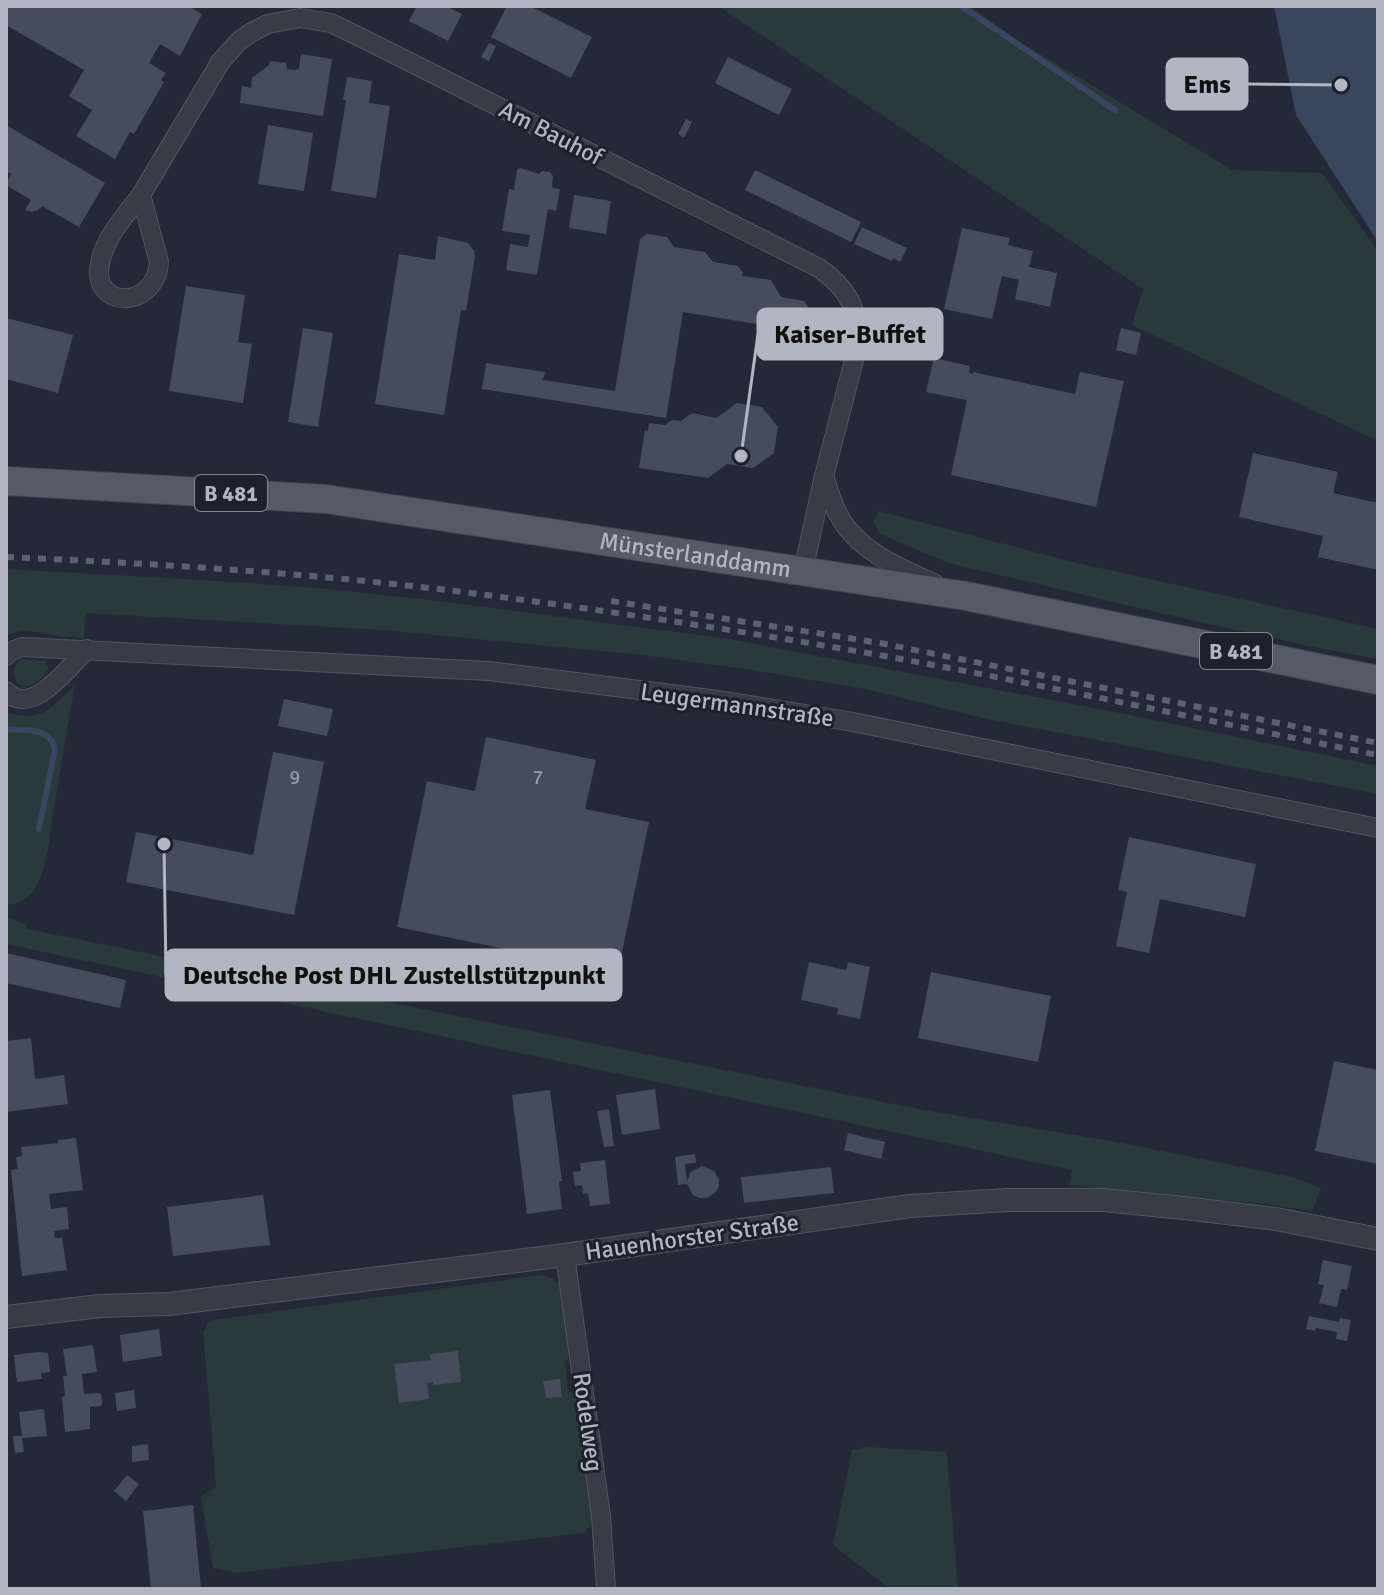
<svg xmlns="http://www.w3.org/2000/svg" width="1384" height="1595" viewBox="0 0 1384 1595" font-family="Signika,sans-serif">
  <rect width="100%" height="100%" fill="#232937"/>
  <g fill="#29393c">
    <polygon points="718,6 970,6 1022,43 1232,170 1322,173 1378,251 1378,441 1132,325 1143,289"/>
    <polygon points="879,511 1077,563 1378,629 1378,659 1317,648 1164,614 948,563 880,534 873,522"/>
    <path d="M6,569L204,580L317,588L439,601L729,639L1115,712L1378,766V794L987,719L861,688L752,670L642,655L382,630L86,613L84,638C75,637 66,638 57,636C39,632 23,627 6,636Z"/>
    <path d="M21,659L45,661L49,668C27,705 0,677 21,659Z"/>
    <path d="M75,685C68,726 61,767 54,808C50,832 48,871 33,891C26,900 17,904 6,905V712C43,723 50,708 75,685Z"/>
    <polygon points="6,917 27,925 27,929 918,1109 1112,1141 1292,1177 1321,1188 1312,1211 1265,1204 1069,1185 1072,1170 6,944"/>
    <polygon points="540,1275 552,1278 563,1287 571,1351 568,1359 565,1361 568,1391 572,1392 579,1405 594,1509 592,1521 585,1533 237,1573 213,1568 201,1496 216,1487 203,1332 207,1327 207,1324 213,1320"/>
    <polygon points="866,1447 947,1452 958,1589 890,1589 833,1545 852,1450"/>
  </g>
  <polygon fill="#3a455e" points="1274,6 1376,6 1378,25 1378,242 1296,115"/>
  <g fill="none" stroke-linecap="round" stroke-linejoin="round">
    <g stroke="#3a455e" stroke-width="6">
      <polyline points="961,6 1115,110"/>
      <path d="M6,729C25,731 49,726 55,749L39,829"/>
    </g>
  </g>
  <g fill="#454c5b">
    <polygon points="6,6 188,6 202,14 180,56 160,44 149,63 166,73 161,80 164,82 134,134 130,132 115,159 76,136 92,110 69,96 84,70 6,25"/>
    <polygon points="417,6 446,6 462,14 448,41 409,21"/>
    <polygon points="507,6 530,6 592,37 571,78 491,37"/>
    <polygon points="489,43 496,46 489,61 481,57"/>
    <polygon points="301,54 332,59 323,116 240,103 242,86 251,88 252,78 269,65 270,61 286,63 287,69 296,70 299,68"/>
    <polygon points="728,57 792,89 779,115 715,83"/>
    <polygon points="347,77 372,81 369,103 390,106 376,198 331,191 346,100 343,100"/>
    <polygon points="686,119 692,122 684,138 678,134"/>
    <polygon points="6,125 105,183 79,227 42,206 38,210 32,212 25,210 31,200 6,185 11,174 6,171"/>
    <polygon points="268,125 313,133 304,191 258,184"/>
    <polygon points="520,168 539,174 542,171 550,172 553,176 552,188 560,189 556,211 548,209 537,275 506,270 510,244 528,247 530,235 502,231 509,189 514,190 517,170"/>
    <polygon points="755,170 861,222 851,242 745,190"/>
    <polygon points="574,195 611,201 606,234 569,228"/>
    <polygon points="862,227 907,248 900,262 893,258 892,261 854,244"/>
    <polygon points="962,228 1010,238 1008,245 1033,251 1029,267 1057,273 1050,307 1015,299 1019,280 1002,276 992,319 944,309"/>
    <polygon points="647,234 667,237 674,247 705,252 713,262 738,266 743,273 742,276 771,280 781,297 804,301 809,308 804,340 797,345 773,341 768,334 769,326 683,312 666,418 482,389 486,363 545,372 543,380 615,391 640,239"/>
    <polygon points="438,236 468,243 474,251 475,257 466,311 461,310 444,415 375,404 399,254 435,260"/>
    <polygon points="186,286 245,295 238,342 252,344 243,403 169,391"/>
    <polygon points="6,318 73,335 58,393 6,379"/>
    <polygon points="303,328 333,333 318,427 288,422"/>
    <polygon points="1121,328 1141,333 1136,355 1116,350"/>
    <polygon points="934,358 970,366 969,373 973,374 973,372 1075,394 1080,372 1124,381 1096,507 951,475 967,400 926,392"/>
    <polygon points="737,403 762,407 778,427 774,453 753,468 727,464 708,478 639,468 645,430 648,431 649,423 665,425 672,420 681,421 692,413 716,418"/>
    <polygon points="1253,453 1338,472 1333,493 1378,503 1378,570 1318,557 1323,536 1239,517"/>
    <polygon points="284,699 333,709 327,736 278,726"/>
    <polygon points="486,737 596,760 585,809 649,822 618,972 397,927 427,781 475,791"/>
    <polygon points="273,752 324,762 294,915 126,882 136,832 253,855"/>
    <polygon points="1129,837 1256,864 1245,917 1160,899 1149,953 1116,946 1127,892 1118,890"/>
    <polygon points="6,953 126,980 120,1008 6,983"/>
    <polygon points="809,962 846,970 848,962 870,967 860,1019 837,1014 838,1008 801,1000"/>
    <polygon points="931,972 1051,996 1038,1062 918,1038"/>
    <polygon points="31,1038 35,1079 64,1075 68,1104 6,1112 6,1041"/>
    <polygon points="1334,1061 1378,1070 1378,1164 1315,1151"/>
    <polygon points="655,1089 660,1129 622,1135 616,1095"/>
    <polygon points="550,1090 562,1181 559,1181 562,1209 527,1214 512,1095"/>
    <polygon points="609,1109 614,1146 604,1147 597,1111"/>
    <polygon points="848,1133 885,1142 881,1159 844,1150"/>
    <polygon points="76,1138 83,1190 49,1194 51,1209 67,1207 69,1229 54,1231 55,1238 62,1238 67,1270 22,1276 11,1170 18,1169 16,1157 22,1156 21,1147 58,1143 58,1140"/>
    <polygon points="695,1154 696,1163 685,1164 687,1181 691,1172 702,1166 714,1171 719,1180 719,1186 715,1193 707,1198 700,1198 693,1195 687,1184 678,1185 675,1157"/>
    <polygon points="605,1160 610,1204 590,1206 588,1193 583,1194 582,1185 575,1186 573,1172 581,1171 580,1163"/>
    <polygon points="831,1167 834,1193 744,1203 741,1177"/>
    <polygon points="263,1195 270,1245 173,1256 167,1207"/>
    <polygon points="1323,1260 1352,1266 1347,1290 1341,1289 1337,1307 1319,1303 1324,1285 1318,1284"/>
    <polygon points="1309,1316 1339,1322 1340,1318 1351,1320 1347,1341 1336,1339 1337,1332 1316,1328 1315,1331 1306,1329"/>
    <polygon points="159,1329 162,1356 123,1362 120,1335"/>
    <polygon points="93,1345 97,1372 82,1374 84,1394 98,1393 101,1394 102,1404 100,1406 90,1407 90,1429 65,1432 62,1397 65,1396 63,1376 67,1376 63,1349"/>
    <polygon points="458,1351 461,1382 433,1385 433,1382 427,1383 429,1399 399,1403 394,1364 431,1360 430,1354"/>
    <polygon points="39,1352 48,1353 50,1372 41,1373 42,1379 17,1382 14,1355"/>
    <polygon points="560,1379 562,1397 546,1398 543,1381"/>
    <polygon points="134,1390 136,1408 117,1411 115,1393"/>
    <polygon points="44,1409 47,1436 22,1438 24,1452 15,1453 13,1436 22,1436 19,1412"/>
    <polygon points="148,1444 149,1460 132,1462 132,1446"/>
    <polygon points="127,1475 139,1484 126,1501 114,1491"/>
    <polygon points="193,1505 201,1589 151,1589 143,1511"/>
  </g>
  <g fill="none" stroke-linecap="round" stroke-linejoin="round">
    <g stroke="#525662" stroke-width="20">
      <g id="minor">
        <path d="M141,195C125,216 104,238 100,264C91,310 156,310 159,262L141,195L221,61L239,41L252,32L268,24L300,18L331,23L364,39L819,268C850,290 860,311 857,349L824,476L803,571"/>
        <path d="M824,476C828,488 832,501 837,512C856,550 897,567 934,583"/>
        <polyline points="6,656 9,652 22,647 489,671 718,700 848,721 1378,828"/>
        <path d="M6,691C31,719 70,666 87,649"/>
        <polyline points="565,1255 601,1516 606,1589"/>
      </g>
    </g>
    <g stroke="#525662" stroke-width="24">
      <polyline id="tertiary" points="6,1317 100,1306 169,1304 565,1255 910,1206 1008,1200 1103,1200 1193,1209 1276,1219 1378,1239"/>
    </g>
    <g stroke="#404550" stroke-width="30">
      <g id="primary">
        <path id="s1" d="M6,481L326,499L966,596L1378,680"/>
      </g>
    </g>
    <use href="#minor" stroke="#373c47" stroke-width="18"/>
    <use href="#tertiary" stroke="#373c47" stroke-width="22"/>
    <use href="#primary" stroke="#555a67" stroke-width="28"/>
    <g stroke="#5b6170" stroke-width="6" stroke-dasharray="8 8" stroke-linecap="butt">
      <path d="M6,557C166,564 327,574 486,595C617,612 748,632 879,655C1046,685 1212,722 1378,755"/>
      <polyline points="611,601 880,643 1378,743"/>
    </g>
  </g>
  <g text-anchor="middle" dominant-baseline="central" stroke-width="6" stroke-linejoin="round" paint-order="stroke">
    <g font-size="20" fill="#979ca9">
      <text x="295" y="777">9</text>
      <text x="538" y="777">7</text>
    </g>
    <g fill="#1c212c" stroke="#858996" stroke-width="2">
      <rect x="195" y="475" width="72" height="36" rx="6"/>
      <rect x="1200" y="633" width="72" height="36" rx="6"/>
    </g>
    <g font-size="22" font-weight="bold" fill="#b2b6c3">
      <text x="231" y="493">B 481</text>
      <text x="1236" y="651">B 481</text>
    </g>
    <g font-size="24" fill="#b2b6c3" stroke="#1c212c">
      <text transform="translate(551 133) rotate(27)">Am Bauhof</text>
      <text stroke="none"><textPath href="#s1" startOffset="694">Münsterlanddamm</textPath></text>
      <text transform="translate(737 705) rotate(8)">Leugermannstraße</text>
      <text transform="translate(692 1237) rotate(-8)">Hauenhorster Straße</text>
      <text transform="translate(588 1422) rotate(82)">Rodelweg</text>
    </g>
  </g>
  <path fill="none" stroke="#b2b6c3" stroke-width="3" d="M1341 85L1247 84M741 456L758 334M164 844L166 975"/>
  <g fill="#b2b6c3" stroke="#1c212c" stroke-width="3">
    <circle cx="1341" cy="85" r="8"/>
    <circle cx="741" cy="456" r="8"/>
    <circle cx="164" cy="844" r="8"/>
  </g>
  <g fill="#b2b6c3" stroke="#b2b6c3" stroke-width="3">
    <rect x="1167" y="59" width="80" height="50" rx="8"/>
    <rect x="758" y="309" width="184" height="50" rx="8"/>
    <rect x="166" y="950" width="455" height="50" rx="8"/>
  </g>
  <g font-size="26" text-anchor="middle" font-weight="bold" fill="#111">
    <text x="1207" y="93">Ems</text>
    <text x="850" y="343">Kaiser-Buffet</text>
    <text x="394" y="984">Deutsche Post DHL Zustellstützpunkt</text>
  </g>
  <rect width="1384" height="1595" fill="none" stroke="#b2b6c3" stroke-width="16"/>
</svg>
